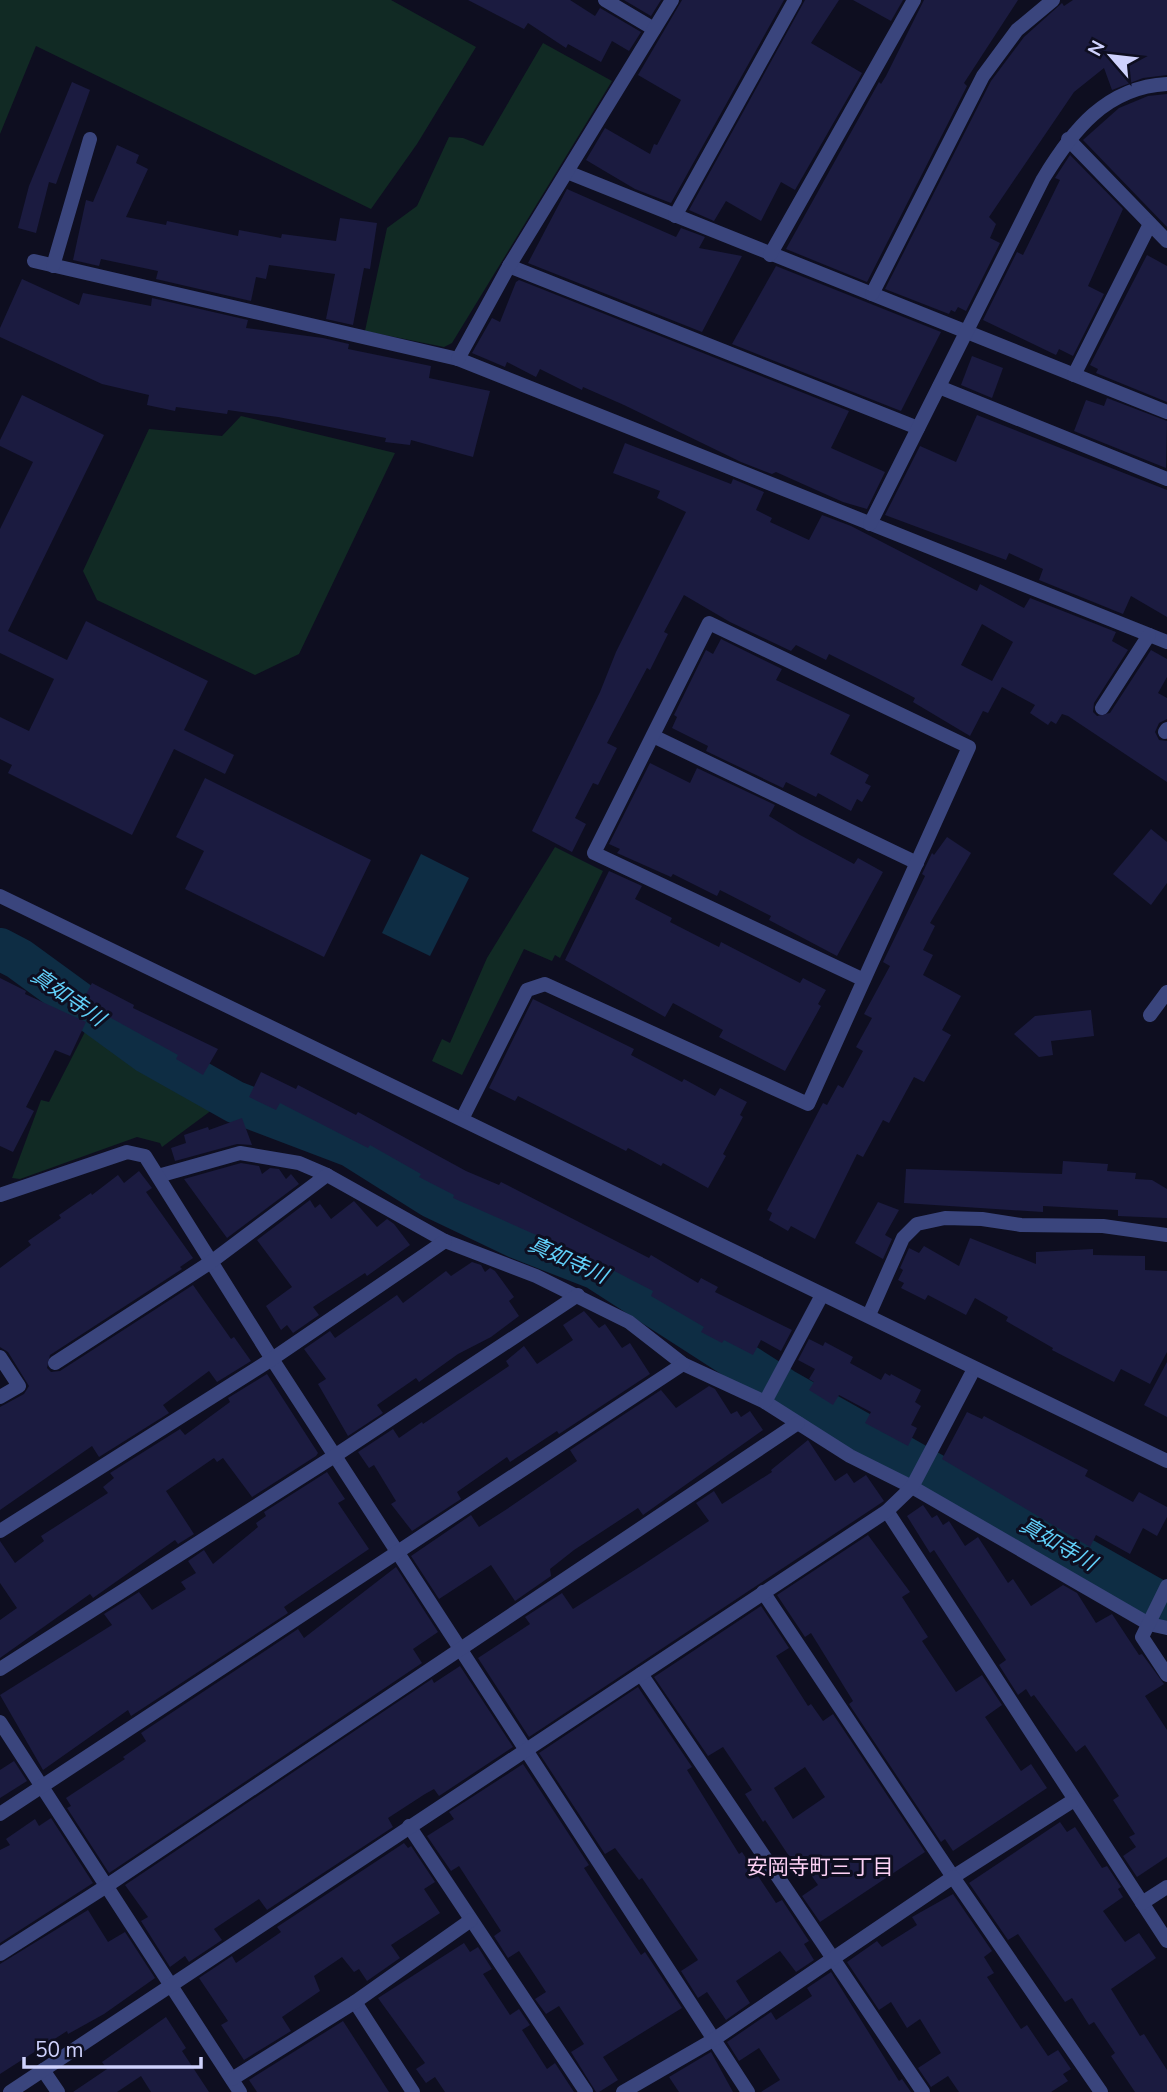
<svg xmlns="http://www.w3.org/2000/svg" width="1167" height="2092" viewBox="0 0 1167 2092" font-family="'Nunito Sans','Noto Sans JP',sans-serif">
  <rect width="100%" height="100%" fill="#0e0e20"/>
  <g fill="#112a24">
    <polygon points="0,0 391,0 476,47 417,144 371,209 36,46 0,134"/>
    <polygon points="543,43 612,81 452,343 444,347 365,331 387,228 417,206 449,137 463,138 483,146"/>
    <polygon points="241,416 395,453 299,654 255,675 97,600 83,571 149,429 222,436"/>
    <polygon points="555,847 603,871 560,958 555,955 552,961 524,949 462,1075 432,1061 442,1039 450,1043 487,958"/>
    <polygon points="86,1030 134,1062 220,1104 162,1147 160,1143 137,1137 20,1179 12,1178 41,1100 49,1102"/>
  </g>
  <polygon fill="#0e2d44" points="421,854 469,878 430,956 382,933"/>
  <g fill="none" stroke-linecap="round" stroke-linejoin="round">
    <polyline stroke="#0e2d44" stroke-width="42" points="0,949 19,959 148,1053 235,1102 351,1146 432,1197 518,1238 597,1269 783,1389 1167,1606"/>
  </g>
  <g fill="#1b1b40" fill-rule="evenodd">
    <polygon points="468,0 570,0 595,16 600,8 641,32 629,51 612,41 601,62 568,44 566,48 528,23 524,29"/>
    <polygon points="624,0 661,0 651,16"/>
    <polygon points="682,0 784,0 671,203 635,189 586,160 605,128 650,154 654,144 657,145 681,100 638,75"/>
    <polygon points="805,0 839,0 811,43 862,73 795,190 781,182 761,221 726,201 714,221 689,210"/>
    <polygon points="853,0 903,0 891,21"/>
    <polygon points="924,0 1018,0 964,83 967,86 867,282 786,249 879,82 881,84 886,76"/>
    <polygon points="1073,0 1167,0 1167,75 1143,78 1112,90 1104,68 1074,92 989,217 996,224 990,238 1000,243 966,311 958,307 955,312 951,310 949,314 885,289 991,81 1024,37 1062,3 1064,6"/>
    <polygon points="72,82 90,90 56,184 49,182 36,233 18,228 29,186"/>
    <polygon points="1167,94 1167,227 1083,140 1119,108 1148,96"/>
    <polygon points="117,145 139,155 136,163 148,169 126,217 166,225 167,221 238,236 239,230 281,238 282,234 336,241 340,218 377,223 370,269 364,268 353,325 326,319 335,274 269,265 266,279 256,277 251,301 156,279 158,271 101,259 99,266 73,260 86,200 93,202"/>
    <polygon points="1070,155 1123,209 1088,286 1104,294 1073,356 1059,349 1056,355 983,320 1017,252 1023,255 1060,180 1055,178"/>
    <polygon points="567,189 676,237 681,228 705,237 699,248 742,256 702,332 528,263"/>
    <polygon points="1147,255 1167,266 1167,402 1096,373 1098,369 1090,365"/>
    <polygon points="776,266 941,332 901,411 732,344"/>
    <polygon points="22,279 79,305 83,293 151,306 152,298 248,320 246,328 323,338 349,344 348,349 431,366 429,378 490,391 473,457 411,440 410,445 385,442 386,438 278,417 228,410 227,414 176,407 175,411 147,405 149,395 102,384 0,337 0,328"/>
    <polygon points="519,280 849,411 831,448 885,472 867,509 843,502 776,472 772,474 741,462 624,405 583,387 582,390 540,369 536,377 507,362 505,367 472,353 492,318 500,322 516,282"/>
    <polygon points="972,356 1003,368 992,398 961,385"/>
    <polygon points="22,395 104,435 8,631 67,660 86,621 208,681 184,730 234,755 225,774 174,749 132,835 8,773 12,765 0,759 0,717 29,731 54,679 0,653 0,529 33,462 0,446 0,440"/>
    <polygon points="1107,398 1167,421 1166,468 1074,431 1086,400 1104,406"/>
    <polygon points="977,415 1167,490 1167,617 1131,596 1123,614 1039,580 1043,569 1009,553 1006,560 885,515 920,446 956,462"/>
    <path d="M625,443L731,484L733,479L764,492L756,510L772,518L770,522L809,540L822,515L851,526L977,591L980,584L1024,608L1030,598L1116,632L1112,641L1128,650L1094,703L1093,712L1097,716L1110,713L1151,650L1167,659V677L1158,693L1167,698V719L1159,723L1155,732L1159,740L1167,741V782L1068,716L1062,714L1056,724L1051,721L1048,725L1030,713L1035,705L1002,687L988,713L983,711L970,736L913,702L915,698L875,677L829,654L826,660L796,645L791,651L730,622L684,595L664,632L668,634L650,670L647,668L607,743L617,748L598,785L593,783L575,818L586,824L572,852L532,831L600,692L616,652L686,512L657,498L660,491L613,473ZM982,624L1013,642L992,681L961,665Z"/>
    <polygon points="721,639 782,669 776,680 850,715 830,754 869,775 865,783 871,786 862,802 857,799 851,811 818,793 816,797 786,782 783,788 706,751 708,746 672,728 677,717 674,715 706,650 713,654"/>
    <polygon points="650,763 690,783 697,768 775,805 769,816 800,835 854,864 858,858 883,872 837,956 769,920 771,916 720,890 717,896 673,874 671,877 617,853 620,849 609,844"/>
    <polygon points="205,778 371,860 324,957 185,889 204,851 176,837"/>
    <polygon points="1151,829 1167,842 1167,883 1151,905 1113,874"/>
    <polygon points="947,837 971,853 930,923 935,926 923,950 933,955 923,975 961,996 942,1030 951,1035 924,1082 914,1077 889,1123 883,1120 863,1157 857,1154 815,1239 791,1226 788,1231 769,1220 772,1213 767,1210 823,1103 827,1105 838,1085 843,1088 863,1051 856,1047 872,1018 864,1014 890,966 883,962 925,876 922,874 932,853 934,855"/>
    <polygon points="609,871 642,886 635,899 672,918 670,922 719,947 721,942 800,983 803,978 826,990 818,1004 821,1006 785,1071 719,1037 723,1030 673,1003 665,1017 565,960"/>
    <polygon points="0,978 26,991 25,994 86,1022 70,1056 55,1050 26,1107 34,1111 13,1152 0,1146"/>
    <polygon points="92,983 134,1005 133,1008 218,1049 203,1075 176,1059 178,1055 82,1002"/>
    <polygon points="533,999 634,1049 631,1055 682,1082 684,1079 715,1096 720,1088 747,1102 740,1115 743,1117 723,1154 726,1156 708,1188 663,1163 661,1166 628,1148 626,1151 518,1096 515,1101 489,1088"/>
    <polygon points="1091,1010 1094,1036 1051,1041 1053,1055 1039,1057 1014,1034 1035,1016"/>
    <polygon points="261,1072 296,1089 298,1085 356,1115 358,1112 466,1171 499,1185 501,1182 649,1258 651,1255 698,1283 701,1278 718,1287 715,1292 792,1330 781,1351 761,1340 753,1355 724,1340 722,1343 701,1332 704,1327 651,1296 653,1291 595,1261 453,1198 454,1195 419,1177 421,1174 370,1145 368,1148 280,1103 276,1110 249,1097"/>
    <polygon points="242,1118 252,1145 237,1144 175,1161 171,1148 186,1143 184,1135 208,1127 209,1130"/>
    <polygon points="1063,1161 1108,1164 1107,1171 1136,1173 1135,1179 1152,1180 1167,1189 1167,1218 1118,1216 1118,1210 1043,1206 1043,1212 904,1203 906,1169 1062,1174"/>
    <polygon points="241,1163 259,1166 262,1174 270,1168 279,1169 286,1179 291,1174 299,1184 227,1238 184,1179"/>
    <polygon points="139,1171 152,1188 146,1192 193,1258 180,1267 182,1269 50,1355 47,1368 51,1372 60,1371 193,1285 231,1339 234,1337 251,1361 217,1382 209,1371 163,1405 169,1413 99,1457 92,1446 0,1510 0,1407 24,1394 29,1386 8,1352 0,1347 0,1268 31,1245 28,1241 61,1218 59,1215 91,1193 92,1195 118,1175 124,1183"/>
    <polygon points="310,1200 315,1208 320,1204 331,1219 354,1201 377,1227 387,1219 394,1224 410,1245 367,1276 365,1273 313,1307 319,1315 293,1333 287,1325 281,1330 266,1306 292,1287 257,1240"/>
    <polygon points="878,1202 899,1210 885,1235 892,1239 883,1259 855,1243"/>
    <polygon points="970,1238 1036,1264 1036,1252 1093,1249 1093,1255 1145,1256 1145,1270 1167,1271 1167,1352 1150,1384 1121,1369 1114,1382 1052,1350 1053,1348 1006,1321 1008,1317 975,1298 966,1315 928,1295 925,1300 901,1288 904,1283 898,1280 903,1270 900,1268 909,1248 919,1253 924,1246 959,1266"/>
    <polygon points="472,1262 481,1265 485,1272 490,1268 495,1271 514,1297 509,1301 519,1316 491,1337 458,1354 419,1382 416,1378 377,1405 383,1413 348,1436 318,1384 326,1379 304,1349 330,1331 335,1338 397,1295 403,1303 446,1271 451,1276"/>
    <polygon points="584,1311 599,1328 605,1324 622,1348 630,1343 650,1374 559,1434 557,1431 510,1462 507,1457 457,1492 461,1499 412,1531 391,1504 396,1501 374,1465 369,1468 358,1452 393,1429 399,1438 422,1422 423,1424 509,1366 506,1361 524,1346 537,1364 573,1340 563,1325"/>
    <polygon points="809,1339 823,1346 825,1342 853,1357 850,1363 881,1380 885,1373 890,1376 891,1374 921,1390 915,1402 921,1406 911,1425 917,1428 908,1446 865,1423 871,1412 839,1395 833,1405 809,1390 814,1382 809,1379 815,1369 798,1360"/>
    <polygon points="1167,1362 1167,1417 1144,1405"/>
    <polygon points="267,1374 318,1453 316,1456 252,1497 223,1458 217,1462 214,1458 166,1491 194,1534 178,1544 175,1540 93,1598 90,1594 0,1658 0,1620 17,1608 0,1583 0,1541 15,1563 44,1541 41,1536 108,1493 103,1487 114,1478 110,1473 180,1429 185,1435 230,1402 228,1398"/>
    <polygon points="709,1386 715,1389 731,1414 737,1411 741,1417 750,1411 763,1430 643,1515 638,1508 574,1550 550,1569 551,1576 515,1601 491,1565 439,1599 411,1556 471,1515 479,1527 507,1509 577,1461 570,1450 661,1390 676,1408"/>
    <polygon points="967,1412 982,1419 984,1416 1088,1470 1085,1476 1133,1502 1139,1492 1167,1507 1167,1517 1157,1536 1143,1528 1130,1554 1096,1535 1090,1547 942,1459"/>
    <polygon points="808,1440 835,1481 847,1473 854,1483 866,1475 884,1501 529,1737 478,1658 530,1624 525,1617 562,1593 573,1609 641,1566 709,1521 696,1503 714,1491 722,1504 772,1472 771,1470"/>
    <polygon points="327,1472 345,1499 338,1503 369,1549 284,1607 288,1613 131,1716 128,1710 43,1770 0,1695 112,1625 104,1614 139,1592 152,1610 186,1589 181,1582 196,1573 188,1561 204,1550 213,1564 258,1527 256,1523 266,1516 264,1512"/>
    <polygon points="923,1505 932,1518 937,1515 943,1525 949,1521 965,1546 978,1537 1008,1583 1013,1579 1031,1606 1063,1585 1077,1593 1096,1623 1112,1614 1139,1655 1142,1654 1164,1684 1145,1696 1167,1730 1167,1857 1137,1877 1123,1856 1136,1847 1129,1837 1135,1834 1113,1800 1119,1796 1085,1745 1076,1752 1034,1695 1031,1697 1026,1689 1018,1695 999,1665 1006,1660 934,1550 930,1553 907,1516"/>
    <polygon points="868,1535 910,1592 902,1597 928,1637 922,1641 956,1692 982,1675 1002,1705 985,1717 1021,1771 1031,1764 1047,1788 953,1851 945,1839 941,1842 849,1704 853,1701 811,1633 805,1637 777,1595"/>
    <polygon points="396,1567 438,1632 413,1649 422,1663 109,1873 67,1808 71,1806 66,1798 125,1759 123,1757 146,1741 141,1733 298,1629 304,1638"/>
    <path d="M761,1606L789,1648L776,1656L808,1706L811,1704L823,1721L833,1714L925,1852L820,1922L802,1896L818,1885L797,1855L791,1859L765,1820L763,1822L745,1794L752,1790L723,1747L708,1756L654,1677ZM805,1767L825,1797L793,1819L774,1788Z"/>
    <polygon points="460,1666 513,1747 439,1796 434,1789 425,1794 388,1818 393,1827 267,1910 259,1899 214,1929 222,1940 189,1962 185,1956 170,1967 141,1921 148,1917 125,1885 432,1679 434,1683"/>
    <polygon points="638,1687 692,1767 687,1770 739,1854 742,1852 776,1903 782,1900 809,1941 804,1944 814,1960 796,1972 780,1951 736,1981 750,2003 726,2020 707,1992 698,1998 681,1971 698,1960 642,1878 639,1880 615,1848 605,1854 539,1753"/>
    <polygon points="14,1761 27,1781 0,1798 0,1770"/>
    <polygon points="523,1764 589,1865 584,1868 610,1908 641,1955 645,1952 682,2008 603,2057 618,2080 599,2092 596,2092 571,2052 584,2044 559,2006 546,2014 535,1999 546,1992 519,1951 508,1958 494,1936 501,1931 459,1866 451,1871 427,1836 454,1819 449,1812"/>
    <polygon points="51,1818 93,1883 0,1943 0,1850 10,1845 6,1839 35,1819 39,1826"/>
    <polygon points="1060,1822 1067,1832 1075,1827 1102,1868 1107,1866 1121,1887 1118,1889 1123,1897 1103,1911 1125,1942 1139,1933 1156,1958 1111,1989 1140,2036 1144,2034 1167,2070 1167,2092 1135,2092 1111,2056 1115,2053 1094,2022 1089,2025 1072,1998 1065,2002 1018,1934 1008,1940 969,1883"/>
    <polygon points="404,1843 408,1848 411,1846 435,1882 424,1889 440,1913 391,1945 400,1958 367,1981 359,1969 354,1972 342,1957 314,1976 320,1991 282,2017 291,2031 244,2060 221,2025 228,2021 199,1978 232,1956 236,1963 281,1932 277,1927"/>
    <polygon points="953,1894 992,1951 984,1957 994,1973 987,1977 1021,2029 1027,2025 1048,2056 1058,2050 1071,2069 1063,2074 1068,2081 1051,2092 959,2092 948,2076 931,2087 918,2068 941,2053 920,2019 907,2028 891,2002 879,2010 847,1962 877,1941 882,1947 917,1925 912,1917"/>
    <polygon points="88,1910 108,1942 125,1932 155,1978 104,2014 68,2034 67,2031 0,2074 0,1964"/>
    <polygon points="464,1943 470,1952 478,1947 492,1969 483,1974 510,2015 519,2009 530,2025 522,2030 547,2069 555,2063 574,2092 445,2092 435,2077 426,2083 416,2069 425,2063 378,1998"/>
    <polygon points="831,1972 899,2081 902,2079 911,2092 761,2092 780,2080 759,2048 739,2061 727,2042 771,2012 776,2020 812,1996 807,1988"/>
    <polygon points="166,2017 186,2048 182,2051 209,2092 151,2092 141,2076 117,2092 73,2092 107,2069 102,2062"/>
    <polygon points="343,2021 389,2092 257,2092 249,2080"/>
    <polygon points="711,2052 733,2092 679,2092 669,2077"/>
  </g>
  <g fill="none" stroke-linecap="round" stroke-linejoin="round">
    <g stroke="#3a457d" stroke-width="14">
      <polyline points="605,0 654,29"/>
      <polyline points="1068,139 1167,241"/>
      <polyline points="567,172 1167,412"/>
      <polyline points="675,216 795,0"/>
      <polyline points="770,255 914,0"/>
      <polyline points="34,261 458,359 1167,642"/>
      <polyline points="53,266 90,139"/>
      <polyline points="509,266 918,428"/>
      <polyline points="872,294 983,76 1017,30 1053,0"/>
      <polyline points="458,359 509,266 672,0"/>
      <polyline points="1074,375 1150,224"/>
      <polyline points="939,387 1167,479"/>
      <path d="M870,524L1043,179C1072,131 1106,87 1167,84"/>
      <polyline points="1102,708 1149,635"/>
      <polyline points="1165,732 1167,729"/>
      <polyline points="653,736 917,863"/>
      <polyline points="1150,1015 1167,992"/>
      <polyline points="462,1119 527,990 545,984 808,1104 969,747 709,623 594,853 864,980"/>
      <polyline points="158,1176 240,1153 299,1163 327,1175"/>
      <polyline points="0,1195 127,1152 145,1156 272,1359 748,2092"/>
      <polyline points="869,1315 903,1238 917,1224 945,1218 982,1219 1021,1225 1103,1226 1167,1235"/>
      <polyline points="0,1357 19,1386 0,1397"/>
      <polyline points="55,1363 211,1262 327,1175 445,1241 536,1276 629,1322 683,1364 765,1402 850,1456 912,1487 1149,1624 1167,1628"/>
      <polyline points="765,1402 822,1295"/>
      <polyline points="887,1511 1167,1941"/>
      <polyline points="0,1531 272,1359 445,1241"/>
      <polyline points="1167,1586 1142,1637 1167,1675"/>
      <polyline points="763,1592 953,1877 1074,1800"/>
      <polyline points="0,1669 336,1455 578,1295"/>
      <polyline points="641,1674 923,2092"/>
      <polyline points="0,1722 240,2092"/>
      <polyline points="0,1814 683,1364"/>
      <polyline points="409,1826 586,2092"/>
      <polyline points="1142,1903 1167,1887"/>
      <polyline points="0,1954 105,1887 798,1423"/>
      <polyline points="355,2002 413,2092"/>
      <polyline points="43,2070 58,2092"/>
      <polyline points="232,2079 355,2002 471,1920"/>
      <polyline points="10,2092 887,1511 912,1487 974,1369"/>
      <polyline points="623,2092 713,2040 953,1877 1101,2092"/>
    </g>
    <polyline stroke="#3a457d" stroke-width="14" points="0,896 1167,1461"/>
  </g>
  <g text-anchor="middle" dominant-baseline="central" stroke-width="6" stroke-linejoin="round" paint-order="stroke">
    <g font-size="21" font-style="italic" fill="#61d0f9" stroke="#0e0e20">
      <text transform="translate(68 997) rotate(35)">真如寺川</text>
      <text transform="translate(568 1260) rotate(24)">真如寺川</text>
      <text transform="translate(1058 1544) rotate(30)">真如寺川</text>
    </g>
    <g font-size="21" fill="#fdd1f5" stroke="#0e0e20">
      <text x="820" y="1867">安岡寺町三丁目</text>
    </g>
  </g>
  <g transform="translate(1111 56) rotate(298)" stroke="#0e0e20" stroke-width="5" paint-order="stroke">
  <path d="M0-5L12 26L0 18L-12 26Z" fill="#cfd2fd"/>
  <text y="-10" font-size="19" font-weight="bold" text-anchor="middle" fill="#cfd2fd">N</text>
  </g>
  <path d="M24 2057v10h177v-10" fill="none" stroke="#cfd2fd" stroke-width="3.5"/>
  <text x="35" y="2057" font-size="21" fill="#cfd2fd" stroke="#0e0e20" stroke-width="5" paint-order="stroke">50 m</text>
</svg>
